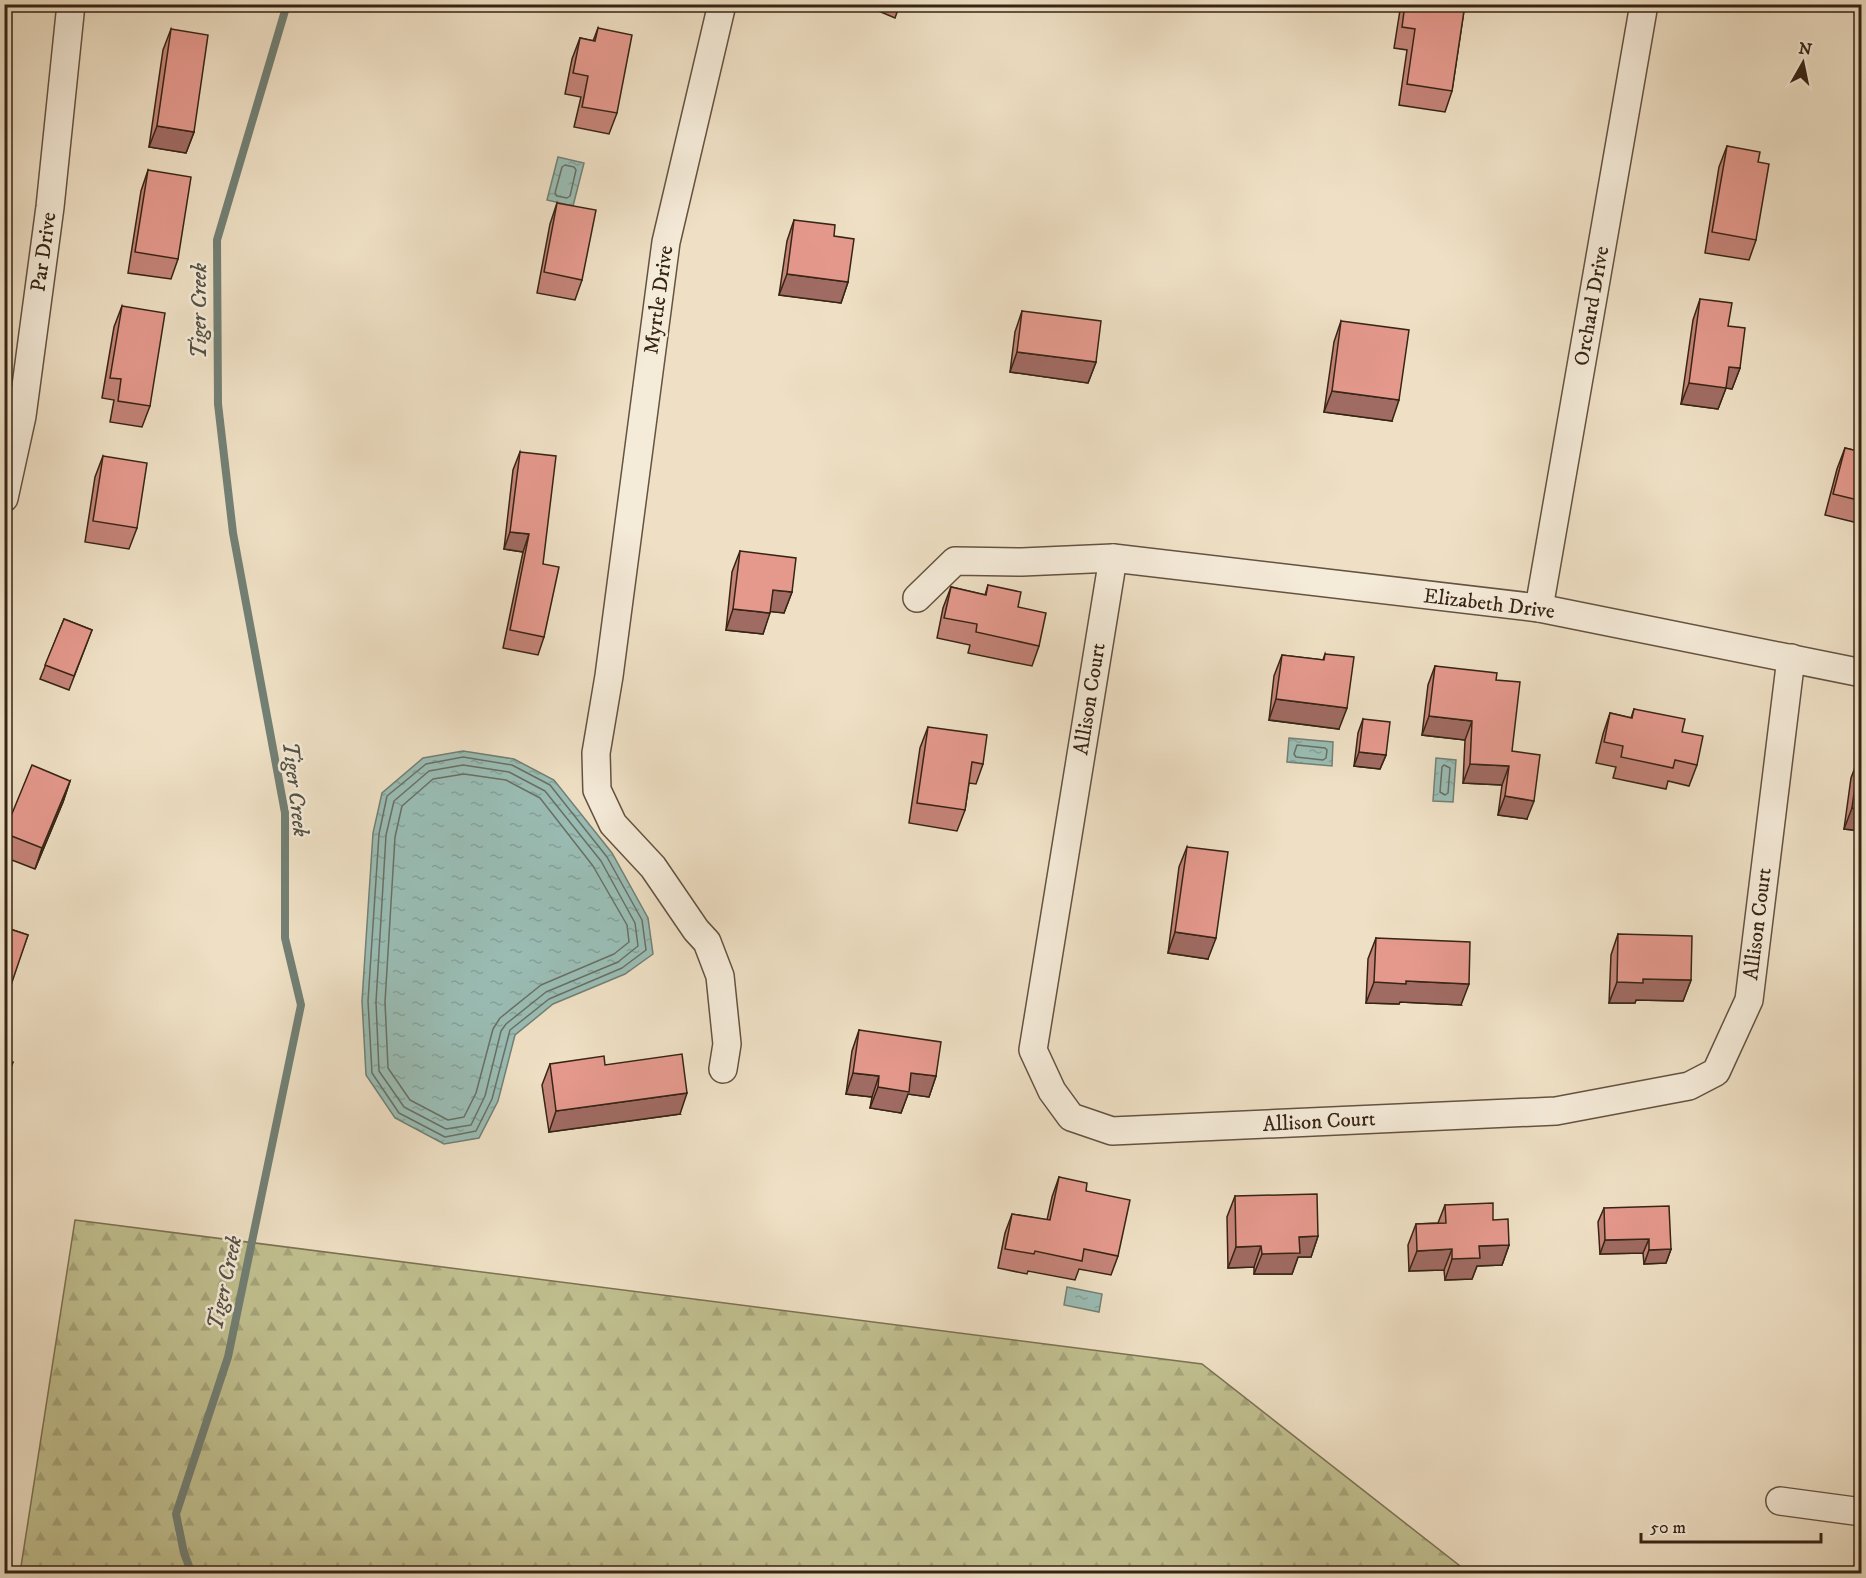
<svg xmlns="http://www.w3.org/2000/svg" width="1866" height="1578" viewBox="0 0 1866 1578" font-family="'IM FELL DW Pica',serif">
  <defs>
    <pattern id="forest-firs" width="22" height="20" patternUnits="userSpaceOnUse" patternTransform="scale(1.5)"><rect width="22" height="20" fill="#c1c090"/><path d="M5 1l3.5 6h-7zM16 11l3.5 6h-7z" fill="#a6a57b"/></pattern>
    <pattern id="water-ripples" width="26" height="14" patternUnits="userSpaceOnUse" patternTransform="scale(1.5)"><rect width="26" height="14" fill="#9abdb5"/><path d="M2 4q2-2 4 0t4 0M15 11q2-2 4 0t4 0" fill="none" stroke="#85a29b"/></pattern>
  </defs>
  <rect width="100%" height="100%" fill="#efe0c5"/>
  <filter id="stains"><feTurbulence type="fractalNoise" baseFrequency=".00333" numOctaves="4"/><feColorMatrix values="0 0 0 0 .2 0 0 0 0 .09 0 0 0 0 .02 0 0 0 .5 -.17"/></filter>
  <radialGradient id="worn" r=".72"><stop offset=".6" stop-color="#630" stop-opacity="0"/><stop offset="1" stop-color="#630" stop-opacity=".3"/></radialGradient>
  <polygon fill="url(#forest-firs)" stroke="#7c7252" stroke-width="1.5" points="75,1220 1202,1364 1469,1573 20,1573"/>
  <g fill="url(#water-ripples)" stroke="#728075" stroke-width="1.5">
    <polygon points="558,157 584,163 573,206 547,200"/>
    <polygon points="1289,738 1333,742 1332,766 1287,762"/>
    <polygon points="463,751 514,759 554,780 612,853 648,918 653,954 625,974 553,1004 515,1035 498,1101 479,1138 444,1144 395,1118 366,1075 362,1001 373,833 382,793 423,758"/>
    <polygon points="1436,758 1456,760 1453,802 1433,801"/>
    <polygon points="1067,1287 1102,1294 1099,1312 1064,1305"/>
  </g>
  <g fill="none" stroke-linecap="round" stroke-linejoin="round">
    <g stroke="#687065" stroke-width="1.5">
      <polygon points="565,165 574,167 576,170 570,196 567,198 557,196 555,193 562,167"/>
      <polygon points="1297,745 1325,748 1327,750 1326,758 1323,760 1296,757 1294,754"/>
      <polygon points="463,757 512,765 550,785 607,857 642,920 646,950 622,968 549,999 510,1030 492,1099 476,1131 445,1137 399,1113 372,1073 368,1001 379,834 387,796 426,764"/>
      <polygon points="463,765 509,772 545,791 601,861 635,923 638,946 618,962 546,992 506,1024 501,1031 485,1096 471,1125 446,1129 404,1107 379,1071 376,1002 386,835 394,801 429,771"/>
      <polygon points="1444,765 1450,768 1448,793 1445,795 1440,792 1442,767"/>
      <polygon points="464,774 506,780 540,798 593,866 627,925 629,942 614,954 541,985 500,1018 493,1029 476,1093 464,1117 448,1120 410,1100 388,1068 385,1002 395,837 402,806 433,779"/>
    </g>
    <polyline stroke="#728075" stroke-width="8" points="192,1574 184,1553 176,1514 228,1357 301,1005 285,938 285,813 233,533 218,404 217,240 287,4"/>
    <g stroke="#645341" stroke-width="30">
      <g id="minor">
        <polyline points="722,4 666,242 609,676 596,753 597,790 613,824 653,867 696,930 707,942 720,976 727,1044 723,1069"/>
        <polyline points="4,498 22,416 50,207 71,4"/>
        <polyline points="1113,558 1033,1050 1052,1091 1071,1117 1112,1131 1556,1111 1689,1086 1716,1072 1749,1000 1791,658"/>
        <polyline points="917,598 955,561 1022,562 1113,558 1539,608 1862,673"/>
        <polyline points="1539,608 1644,4"/>
        <polyline points="1780,1501 1862,1512"/>
      </g>
    </g>
    <use href="#minor" stroke="#f5ebd9" stroke-width="27"/>
  </g>
  <g fill="#c58479" stroke="#362415" stroke-width="1.5">
    <polygon points="173,4 206,4 205,9"/>
    <polygon points="862,4 900,4 895,18"/>
    <polygon points="1401,4 1465,4 1452,91 1445,112 1399,105 1407,50 1394,48"/>
    <polygon points="598,28 617,113 609,134 574,127 581,97 565,94 572,59 580,38 593,41"/>
    <polygon points="171,29 194,132 186,153 149,147 163,50"/>
    <polygon points="1727,146 1758,162 1756,240 1749,260 1705,253 1719,167"/>
    <polygon points="148,170 178,259 171,279 128,273 141,191"/>
    <polygon points="557,203 582,280 575,300 537,293 550,224"/>
    <polygon points="794,220 834,236 848,282 841,303 779,295 787,241"/>
    <polygon points="1700,299 1728,326 1740,368 1732,389 1726,388 1718,409 1681,404 1693,320"/>
    <polygon points="122,306 150,406 142,427 110,422 114,400 102,398 114,327"/>
    <polygon points="1022,311 1096,362 1088,383 1010,372 1015,332"/>
    <polygon points="1341,321 1392,421 1324,412 1334,342"/>
    <polygon points="1845,448 1862,452 1862,524 1825,515 1837,469"/>
    <polygon points="520,452 543,564 544,637 538,655 503,648 523,552 504,549 513,470"/>
    <polygon points="103,456 137,528 129,549 85,542 95,477"/>
    <polygon points="740,551 792,592 784,613 770,611 763,634 726,630 732,572"/>
    <polygon points="988,585 1018,607 1039,646 1032,666 968,653 970,645 937,638 943,608 951,587 985,595"/>
    <polygon points="64,619 92,630 69,690 40,679"/>
    <polygon points="1325,654 1339,729 1269,720 1274,676 1282,655 1323,660"/>
    <polygon points="1435,666 1496,680 1527,819 1498,815 1502,785 1463,783 1465,740 1422,735 1428,685"/>
    <polygon points="1634,709 1682,732 1697,765 1689,786 1668,781 1666,789 1613,778 1616,767 1596,763 1603,734 1610,713 1631,718"/>
    <polygon points="1363,719 1386,755 1380,769 1354,766 1358,733"/>
    <polygon points="928,727 983,764 976,784 969,783 965,810 957,831 909,823 920,748"/>
    <polygon points="1859,757 1862,757 1862,831 1844,829 1851,778"/>
    <polygon points="70,781 63,802 35,869 4,857 4,833"/>
    <polygon points="1187,847 1208,959 1168,953 1179,867"/>
    <polygon points="4,927 28,935 4,1002"/>
    <polygon points="1618,934 1691,980 1683,1001 1636,1000 1635,1003 1609,1003 1611,955"/>
    <polygon points="1376,938 1461,1005 1400,1002 1399,1004 1366,1003 1368,959"/>
    <polygon points="859,1030 936,1076 929,1097 908,1094 901,1113 870,1108 872,1097 846,1094 852,1051"/>
    <polygon points="550,1064 605,1065 680,1114 549,1132 542,1085"/>
    <polygon points="1059,1177 1086,1191 1118,1256 1111,1275 1079,1269 1075,1280 1028,1271 1027,1274 998,1268 1005,1233 1012,1214 1047,1220 1052,1197"/>
    <polygon points="1235,1196 1318,1236 1311,1257 1298,1257 1292,1274 1254,1274 1254,1267 1228,1268 1227,1217"/>
    <polygon points="1445,1205 1493,1220 1509,1245 1502,1265 1477,1266 1472,1279 1445,1280 1444,1270 1409,1271 1408,1245 1416,1224 1438,1223"/>
    <polygon points="1604,1208 1671,1249 1666,1263 1644,1264 1643,1253 1600,1254 1598,1222"/>
  </g>
  <g fill="#a06b63" stroke="#362415" stroke-width="1.5">
    <polygon points="157,126 194,132 186,153 149,147"/>
    <polygon points="787,274 848,282 841,303 779,295"/>
    <polygon points="1017,352 1096,362 1088,383 1010,372"/>
    <polygon points="1729,367 1740,368 1732,389 1726,388 1718,409 1681,404 1689,383"/>
    <polygon points="1332,391 1399,400 1392,421 1324,412"/>
    <polygon points="510,532 529,534 523,552 504,549"/>
    <polygon points="773,590 792,592 784,613 765,611"/>
    <polygon points="733,609 770,613 763,634 726,630"/>
    <polygon points="1276,699 1347,708 1339,729 1269,720"/>
    <polygon points="1429,716 1472,721 1465,740 1422,735"/>
    <polygon points="1359,752 1386,755 1380,769 1354,766"/>
    <polygon points="1470,764 1509,766 1502,785 1463,783"/>
    <polygon points="70,781 63,802 35,869 42,848"/>
    <polygon points="1505,796 1534,801 1527,819 1498,815"/>
    <polygon points="1852,808 1862,810 1862,831 1844,829"/>
    <polygon points="1175,932 1216,938 1208,959 1168,953"/>
    <polygon points="1643,979 1691,980 1683,1001 1636,1000 1635,1003 1609,1003 1617,982"/>
    <polygon points="1406,981 1469,984 1461,1005 1400,1002 1399,1004 1366,1003 1374,982"/>
    <polygon points="13,1062 8,1076 4,1083 4,1079"/>
    <polygon points="853,1073 879,1076 872,1097 846,1094"/>
    <polygon points="911,1073 936,1076 929,1097 908,1094 901,1113 870,1108 878,1087"/>
    <polygon points="687,1093 680,1114 549,1132 556,1111"/>
    <polygon points="1318,1236 1311,1257 1298,1257 1292,1274 1254,1274 1262,1254 1299,1237"/>
    <polygon points="1649,1239 1643,1253 1600,1254 1605,1240"/>
    <polygon points="1509,1245 1502,1265 1477,1266 1472,1279 1445,1280 1452,1259 1479,1246"/>
    <polygon points="1261,1246 1254,1267 1228,1268 1236,1247"/>
    <polygon points="1452,1249 1444,1270 1409,1271 1417,1251"/>
    <polygon points="1671,1249 1666,1263 1644,1264 1649,1250"/>
  </g>
  <g fill="#e5998d" stroke="#362415" stroke-width="1.5">
    <polygon points="1405,4 1465,4 1452,91 1407,84 1415,29 1402,27"/>
    <polygon points="598,28 632,35 617,113 582,107 588,76 573,73 580,38 595,41"/>
    <polygon points="171,29 208,35 194,132 157,126"/>
    <polygon points="1727,146 1760,152 1758,162 1769,164 1756,240 1712,232"/>
    <polygon points="148,170 191,177 178,259 135,252"/>
    <polygon points="557,203 596,210 582,280 544,272"/>
    <polygon points="794,220 835,225 834,236 854,239 848,282 787,274"/>
    <polygon points="1700,299 1732,303 1728,326 1745,328 1740,368 1729,367 1726,388 1689,383"/>
    <polygon points="122,306 165,313 150,406 118,401 121,379 110,378"/>
    <polygon points="1022,311 1101,321 1096,362 1017,352"/>
    <polygon points="1341,321 1409,330 1399,400 1332,391"/>
    <polygon points="1845,448 1862,452 1862,501 1833,494"/>
    <polygon points="520,452 556,456 543,564 559,567 544,637 510,630 529,534 510,532"/>
    <polygon points="103,456 147,463 137,528 93,521"/>
    <polygon points="740,551 796,558 792,592 773,590 770,613 733,609"/>
    <polygon points="988,585 1021,592 1018,607 1046,613 1039,646 976,632 977,624 944,618 951,587 986,595"/>
    <polygon points="64,619 92,630 74,676 45,665"/>
    <polygon points="1325,654 1354,657 1347,708 1276,699 1282,655 1324,660"/>
    <polygon points="1435,666 1497,673 1496,680 1520,682 1512,751 1540,755 1534,801 1505,796 1509,766 1470,764 1472,721 1429,716"/>
    <polygon points="1634,709 1685,719 1682,732 1703,736 1697,765 1675,760 1673,768 1621,757 1623,746 1604,742 1610,713 1632,718"/>
    <polygon points="1363,719 1390,722 1386,755 1359,752"/>
    <polygon points="928,727 987,735 983,764 972,762 965,810 917,803"/>
    <polygon points="1859,757 1862,757 1862,810 1852,808"/>
    <polygon points="32,765 70,781 42,848 4,833"/>
    <polygon points="1187,847 1228,852 1216,938 1175,932"/>
    <polygon points="4,927 28,935 10,988 4,986"/>
    <polygon points="1618,934 1692,936 1691,980 1643,979 1643,983 1617,982"/>
    <polygon points="1376,938 1470,942 1469,984 1406,981 1406,984 1374,982"/>
    <polygon points="859,1030 941,1042 936,1076 911,1073 909,1092 878,1087 879,1076 853,1073"/>
    <polygon points="682,1054 687,1093 556,1111 550,1064 604,1056 605,1065"/>
    <polygon points="4,1058 13,1062 4,1079"/>
    <polygon points="1059,1177 1087,1183 1086,1191 1130,1200 1118,1256 1084,1249 1082,1261 1035,1251 1034,1254 1005,1249 1012,1214 1050,1220"/>
    <polygon points="1317,1194 1318,1236 1299,1237 1300,1253 1262,1254 1261,1246 1236,1247 1235,1196"/>
    <polygon points="1493,1203 1493,1220 1508,1219 1509,1245 1479,1246 1480,1258 1452,1259 1452,1249 1417,1251 1416,1224 1446,1223 1445,1205"/>
    <polygon points="1669,1206 1671,1249 1649,1250 1649,1239 1605,1240 1604,1208"/>
  </g>
  <g text-anchor="middle" dominant-baseline="central" stroke-width="5" stroke-linejoin="round" paint-order="stroke">
    <g font-size="21" fill="#362415" stroke="#f5ebd9">
      <text transform="translate(44 252) rotate(-82)">Par Drive</text>
      <text transform="translate(659 300) rotate(-82)">Myrtle Drive</text>
      <text transform="translate(1592 306) rotate(-80)">Orchard Drive</text>
      <text transform="translate(1489 604) rotate(7)">Elizabeth Drive</text>
      <text transform="translate(1090 699) rotate(-81)">Allison Court</text>
      <text transform="translate(1758 924) rotate(-83)">Allison Court</text>
      <text transform="translate(1319 1122) rotate(-3)">Allison Court</text>
    </g>
    <g font-size="22" font-style="italic" fill="#545245" stroke="#f5ebd9">
      <text transform="translate(199 311) rotate(-90)">Tiger Creek</text>
      <text transform="translate(295 789) rotate(83)">Tiger Creek</text>
      <text transform="translate(225 1283) rotate(-78)">Tiger Creek</text>
    </g>
  </g>
  <rect width="1866" height="1578" fill="none" stroke="#efe0c5" stroke-width="24"/>
  <rect x="6" y="6" width="1854" height="1566" fill="none" stroke="#362415" stroke-width="3"/>
  <rect x="12" y="12" width="1842" height="1554" fill="none" stroke="#362415" stroke-width="1.5"/>
  <g transform="translate(1803 63) rotate(9)" stroke="#f5ebd9" stroke-width="4.5" paint-order="stroke">
  <path d="M0-4.5L10 22L0 15L-10 22Z" fill="#362415"/>
  <text y="-9" font-size="16" font-weight="bold" text-anchor="middle" fill="#362415">N</text>
  </g>
  <path d="M1641 1533v9h180v-9" fill="none" stroke="#362415" stroke-width="3"/>
  <text x="1650" y="1533" font-size="18" fill="#362415" stroke="#f5ebd9" stroke-width="4.5" paint-order="stroke">50 m</text>
  <rect width="100%" height="100%" filter="url(#stains)"/>
  <rect width="100%" height="100%" fill="url(#worn)"/>
</svg>
